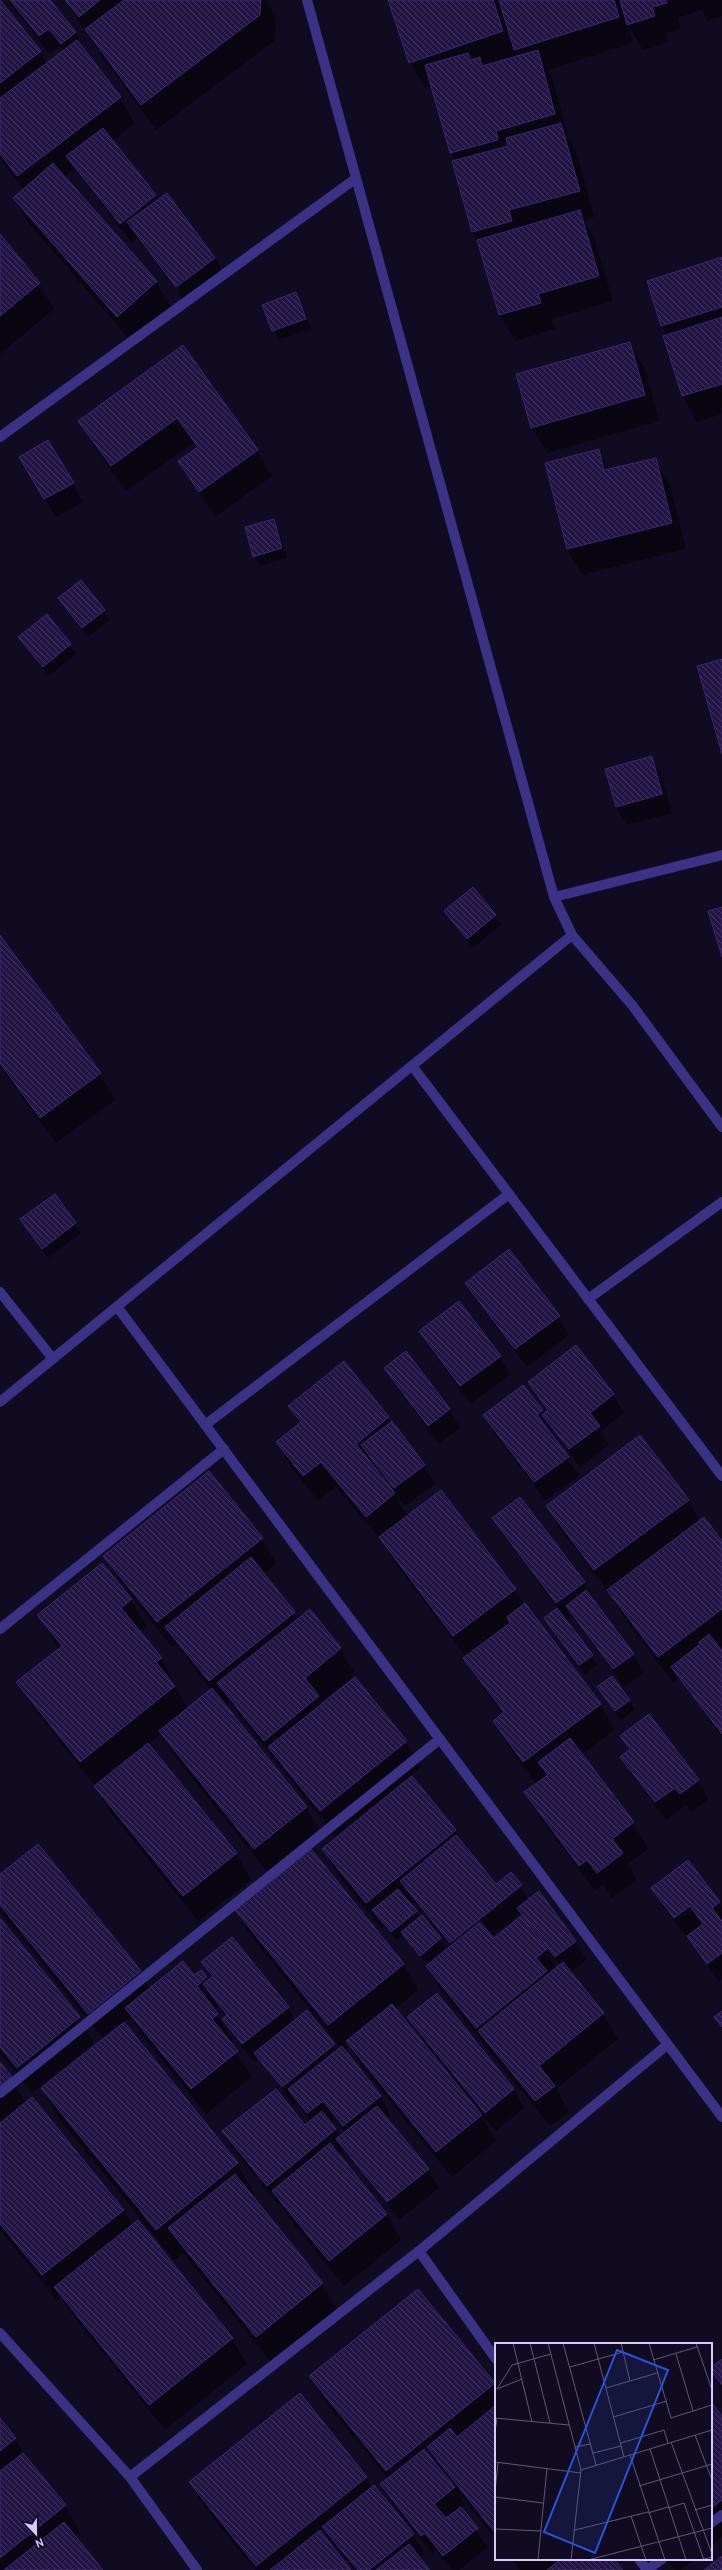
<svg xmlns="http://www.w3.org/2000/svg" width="722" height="2570" viewBox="0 0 722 2570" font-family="Cabin,sans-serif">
  <defs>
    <pattern id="building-back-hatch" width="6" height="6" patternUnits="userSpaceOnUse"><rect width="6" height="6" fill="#221544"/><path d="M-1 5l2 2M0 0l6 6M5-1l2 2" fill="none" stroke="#413660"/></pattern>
  </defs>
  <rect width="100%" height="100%" fill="#110b21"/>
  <g fill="#0007" fill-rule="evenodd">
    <path d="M0,0L47,63L63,51L60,46L50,54L7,0H49L75,32L85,52L120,98L135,123L112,141L158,200L215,258L225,277L187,305L137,237L131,242L75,169L64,177L156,282L171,308L132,342L29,224L14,199L24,190L0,159ZM139,239H141L180,291L178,292Z"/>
    <polygon points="65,0 266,0 276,18 274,41 156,130 101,55"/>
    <polygon points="389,0 722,0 722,16 707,21 702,10 677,18 681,29 666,33 669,42 643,50 628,25 633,43 548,70 552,77 569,139 576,150 594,217 584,220 594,237 613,301 552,319 555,329 515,341 500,315 480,245 472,232 456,161 451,153 432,86 425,88 410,63"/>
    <polygon points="0,236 39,284 54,309 0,354"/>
    <polygon points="722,258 722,414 697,422 683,396 664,337 667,336 662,326"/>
    <polygon points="296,293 311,329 278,340 264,305"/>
    <polygon points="630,343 645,369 659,421 547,453 532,427"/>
    <polygon points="183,347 257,451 272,476 215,517 179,462 197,449 193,443 126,491 94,446 79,421"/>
    <polygon points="48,441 83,502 56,517 21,457"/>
    <polygon points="598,450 610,470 655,459 670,485 686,549 582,575 567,549 546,463"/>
    <polygon points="273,520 279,530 287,558 260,566 254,556"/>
    <polygon points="81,582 110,620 88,637 60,598"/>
    <polygon points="47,616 76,654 49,676 20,637"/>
    <polygon points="651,757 662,776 672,813 627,825 616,807"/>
    <polygon points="473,888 501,925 473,948 445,911"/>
    <polygon points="0,937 100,1074 115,1100 56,1143 0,1067"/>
    <polygon points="55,1196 81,1233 48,1258 22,1220"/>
    <polygon points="466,1283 559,1316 569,1335 527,1367 477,1301"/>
    <polygon points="420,1332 500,1356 510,1375 471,1404 431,1350"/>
    <path d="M343,1362L388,1418L424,1466L435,1484L405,1506L396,1497L408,1517L515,1590L524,1605L600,1704L615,1730L582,1754L633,1823L648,1849L628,1864L637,1880L612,1898L603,1885L595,1891L540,1818L525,1793L536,1784L509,1747L494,1722L503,1714L480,1684L466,1657L395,1563L382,1541L336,1487L318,1501L292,1468L277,1442L300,1424L290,1406ZM375,1466L380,1473L379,1475L373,1467Z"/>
    <polygon points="385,1368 449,1409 460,1428 439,1444 396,1386"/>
    <polygon points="529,1383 613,1395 624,1413 601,1431 609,1445 580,1467 552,1429 549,1432 579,1476 545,1500 495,1434 485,1415 542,1411 544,1415 548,1412"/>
    <polygon points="520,1498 584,1583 594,1602 633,1654 644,1673 624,1687 573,1617 567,1622 597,1665 585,1674 545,1618 558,1609 504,1536 493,1518"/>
    <polygon points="688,1500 700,1521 722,1543 722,1646 719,1648 722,1653 722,1737 679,1678 673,1682 623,1616 611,1595 562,1532 547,1507"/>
    <polygon points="262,1538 276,1564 264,1574 299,1620 310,1611 341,1649 355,1674 321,1702 322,1704 355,1678 406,1742 421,1767 335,1836 229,1702 225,1706 306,1807 321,1833 269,1874 175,1757 161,1734 148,1745 236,1854 251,1880 198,1921 110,1812 95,1786 33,1708 18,1683 59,1649 38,1615 131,1600 146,1625 139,1631 161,1658 188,1709 211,1690 176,1644 172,1647 120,1582 105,1556"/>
    <polygon points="598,1688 630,1700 635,1710 621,1720"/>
    <polygon points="621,1736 698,1780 709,1799 691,1812 686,1805 666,1820 632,1775 622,1757 630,1751"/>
    <path d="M455,1830L466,1849L496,1886L511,1873L529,1900L539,1893L576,1942L586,1960L570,1973L603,2014L618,2039L556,2089L569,2112L550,2126L442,1992L427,1966L451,1948L414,1902L410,1905L420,1918L422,1916L446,1948L426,1964L404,1935L397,1941L384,1926L381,1928L338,1875L323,1849ZM521,1913L529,1927L493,1940L491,1937ZM549,1953L560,1966L557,1969L548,1954Z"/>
    <path d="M37,1845L140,1972L150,1989L194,1976L201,1971L209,1981L212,1978L203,1962L232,1939L288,2008L295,2021L307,2011L337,2051L341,2048L251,1936L236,1911L311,1850L404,1965L418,1990L395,2009L420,2039L409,2017L514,2089L524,2108L496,2131L479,2112L496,2141L452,2177L362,2067L350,2046L344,2050L380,2096L391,2115L386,2118L428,2170L439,2188L399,2220L344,2150L338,2155L387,2214L401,2240L344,2286L288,2217L280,2202L278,2204L234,2150L223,2132L305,2126L311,2121L297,2102L293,2105L259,2058L254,2062L234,2037L223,2019L226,2017L218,2006L214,2010L232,2040L229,2042L252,2077L206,2114L141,2034L131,2017L123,2023L237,2164L255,2195L253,2197L322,2284L337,2309L271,2362L183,2253L174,2260L60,2120L42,2089L104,2040L0,1911V1875ZM334,2119L346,2133L340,2137L330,2122Z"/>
    <polygon points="688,1861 722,1907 722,1979 719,1982 687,1935 685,1936 663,1906 652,1888"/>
    <polygon points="0,1919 79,2018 94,2043 32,2093 0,2053"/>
    <polygon points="0,2064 26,2103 123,2210 132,2226 232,2339 247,2364 165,2430 71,2313 61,2297 57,2300 0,2230"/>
    <polygon points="722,2360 722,2389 711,2370"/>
    <polygon points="310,2377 494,2384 496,2388 496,2540 459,2493 465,2506 461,2509 488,2547 459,2570 452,2570 436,2550 432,2554 392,2503 381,2485 388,2479 325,2402"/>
    <polygon points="711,2404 722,2417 722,2537 711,2546"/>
    <polygon points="0,2420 15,2439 27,2459 65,2506 80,2532 74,2536 102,2570 0,2570"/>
    <polygon points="366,2477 372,2487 413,2534 424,2553 418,2557 429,2570 354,2570 332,2542 330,2544 350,2570 255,2570 205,2508 190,2482"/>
    <polygon points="512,2559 559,2559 551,2566 552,2567 562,2559 613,2559 622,2570 520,2570"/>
    <polygon points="666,2559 695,2559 681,2570 675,2570"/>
  </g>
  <g fill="url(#building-back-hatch)" stroke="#3a2572">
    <polygon points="0,0 41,51 0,83"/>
    <polygon points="10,0 50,0 76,32 61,44 49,29 39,36"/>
    <polygon points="65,0 100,0 79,17"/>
    <polygon points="124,0 261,0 260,15 141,105 85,29"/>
    <polygon points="388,0 493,0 503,31 409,63"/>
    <polygon points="499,0 614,0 619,17 514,50"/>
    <polygon points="620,0 666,0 667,3 652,7 655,16 627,25"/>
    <polygon points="77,40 121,97 17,176 0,154 0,98"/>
    <polygon points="538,50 555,114 496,131 498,140 450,153 425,65 468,53 471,60 480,57 482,66"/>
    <polygon points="561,123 580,191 509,210 512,221 472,232 452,161 508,146 506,138"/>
    <polygon points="103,128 156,195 120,224 66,156"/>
    <polygon points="53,163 157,281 117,317 13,198"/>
    <polygon points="167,193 215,258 176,287 127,222"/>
    <polygon points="580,210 599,276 538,294 541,303 499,315 477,240"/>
    <polygon points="0,234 40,283 0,316"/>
    <polygon points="722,257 722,307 661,326 647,281"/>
    <polygon points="296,292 306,319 272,331 262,305"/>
    <polygon points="722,317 722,384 682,396 663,336"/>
    <polygon points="630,342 645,395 531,428 516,374"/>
    <polygon points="183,345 258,450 199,492 178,461 198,447 177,418 111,466 78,421"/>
    <polygon points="48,440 74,483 44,499 19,457"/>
    <polygon points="599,449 604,470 656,458 672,523 567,549 545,463"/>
    <polygon points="274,519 282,548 253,557 245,527"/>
    <polygon points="81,580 105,610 82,628 58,598"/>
    <polygon points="47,614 71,644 43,667 18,637"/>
    <polygon points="722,659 722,754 697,666"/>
    <polygon points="652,756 662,794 616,807 605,769"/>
    <polygon points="473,887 496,915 467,939 444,911"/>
    <polygon points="722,907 722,957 708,911"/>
    <polygon points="0,935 101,1073 40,1118 0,1063"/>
    <polygon points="55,1194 76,1223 42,1249 20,1219"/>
    <polygon points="509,1249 560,1316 515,1349 465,1283"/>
    <polygon points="459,1301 501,1356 460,1386 419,1331"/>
    <polygon points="576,1345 614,1394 590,1413 600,1426 569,1449 542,1415 548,1410 528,1382"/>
    <polygon points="406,1351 450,1409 428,1426 384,1368"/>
    <polygon points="344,1361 389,1417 356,1444 395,1493 366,1517 321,1462 303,1476 276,1442 301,1422 288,1406"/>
    <polygon points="523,1385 543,1410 537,1415 569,1457 534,1482 483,1415"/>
    <polygon points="392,1421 425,1465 394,1488 361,1445"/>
    <polygon points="640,1435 689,1500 594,1570 546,1506"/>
    <polygon points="209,1471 263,1538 157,1622 103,1556"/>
    <polygon points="441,1490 516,1589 453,1636 379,1537"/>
    <polygon points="520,1497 585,1582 556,1603 492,1518"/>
    <polygon points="704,1517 722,1541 722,1609 658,1657 607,1590"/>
    <polygon points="251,1557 295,1612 209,1681 165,1627"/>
    <polygon points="102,1563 132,1599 121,1608 162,1658 156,1662 175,1686 80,1762 16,1682 62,1646 37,1615"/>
    <polygon points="586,1590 634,1654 613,1669 566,1606"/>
    <polygon points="525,1603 601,1704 523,1762 493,1721 504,1712 463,1658 510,1623 507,1617"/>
    <polygon points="557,1608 593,1655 579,1665 544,1618"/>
    <polygon points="310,1609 341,1648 305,1678 319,1696 264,1741 217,1683"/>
    <polygon points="709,1634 722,1651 722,1734 671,1667 700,1644 699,1642"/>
    <polygon points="612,1676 630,1700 615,1711 597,1687"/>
    <polygon points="355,1677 407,1741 320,1811 268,1747"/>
    <polygon points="212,1688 307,1807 254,1849 159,1731"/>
    <polygon points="649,1714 699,1780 680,1794 675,1788 655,1802 620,1757 630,1749 620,1736"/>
    <polygon points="570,1738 634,1822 612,1839 623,1853 597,1873 587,1860 579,1866 524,1792 548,1775 538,1762"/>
    <polygon points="148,1743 237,1853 183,1896 94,1786"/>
    <polygon points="412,1776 456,1830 366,1903 322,1849"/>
    <polygon points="456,1835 496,1884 511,1872 522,1885 450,1943 400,1881"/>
    <polygon points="38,1844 141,1971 88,2014 0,1905 0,1874"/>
    <polygon points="311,1849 404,1964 328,2025 235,1910"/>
    <polygon points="688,1860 720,1902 712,1908 722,1921 722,1953 707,1964 687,1936 703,1924 690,1906 674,1918 651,1888"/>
    <polygon points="398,1889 417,1911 391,1932 372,1910"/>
    <polygon points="539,1891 576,1941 555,1957 517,1908"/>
    <polygon points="422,1915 441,1938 420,1956 401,1932"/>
    <polygon points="521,1916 547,1949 536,1958 547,1971 476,2028 426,1966 480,1922 494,1938"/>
    <polygon points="0,1918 80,2017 17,2068 0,2047"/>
    <polygon points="232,1937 289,2007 242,2044 222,2019 227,2015 203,1984 213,1976 201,1962"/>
    <polygon points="183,1961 194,1975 201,1970 207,1977 197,1986 218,2014 212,2019 238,2051 191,2089 125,2008"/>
    <polygon points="563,1962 604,2013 539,2066 555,2086 535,2101 478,2031"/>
    <polygon points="437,1993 514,2089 485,2113 407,2017"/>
    <polygon points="392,2004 482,2115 436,2152 346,2041"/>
    <polygon points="307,2010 335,2044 282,2087 254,2053"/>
    <polygon points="722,2011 722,2027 714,2017"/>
    <polygon points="124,2022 238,2163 156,2230 41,2088"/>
    <polygon points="342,2046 381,2096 343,2126 323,2101 307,2113 288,2089"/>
    <polygon points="0,2062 12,2077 0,2086"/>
    <polygon points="276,2089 305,2125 322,2111 336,2129 267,2186 222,2131"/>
    <polygon points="32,2097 124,2210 42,2275 0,2224 0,2123"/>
    <polygon points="377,2106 429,2169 387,2202 336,2139"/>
    <polygon points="330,2143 387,2214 329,2261 272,2191"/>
    <polygon points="235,2174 323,2283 256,2337 168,2228"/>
    <polygon points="138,2220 233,2338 149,2405 54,2287"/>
    <polygon points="418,2289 495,2383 386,2471 309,2376"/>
    <polygon points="722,2359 722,2385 711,2371 711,2367"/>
    <polygon points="300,2393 367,2477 256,2566 189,2482"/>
    <polygon points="711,2402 722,2416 722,2500 711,2509"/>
    <polygon points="496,2405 496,2534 427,2447 450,2428 457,2437"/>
    <polygon points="0,2418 16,2438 0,2451"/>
    <polygon points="424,2449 455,2487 434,2504 446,2518 461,2507 478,2528 443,2556 425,2533 421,2536 380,2484"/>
    <polygon points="23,2453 66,2505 0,2558 0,2471"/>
    <polygon points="374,2485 414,2534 369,2570 358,2570 322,2527"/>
    <polygon points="64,2522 103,2570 4,2570"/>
    <polygon points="320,2530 351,2570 270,2570"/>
    <polygon points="409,2544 430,2570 376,2570"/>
    <polygon points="722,2556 722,2570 704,2570"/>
    <polygon points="561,2559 614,2559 623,2570 547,2570"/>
  </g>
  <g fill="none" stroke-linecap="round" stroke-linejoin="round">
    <g stroke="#3b3285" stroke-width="10">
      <polyline points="307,0 554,897 572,935 632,1005 722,1127"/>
      <polyline points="0,437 355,179"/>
      <polyline points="554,897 722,855"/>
      <polyline points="413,1067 722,1476"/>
      <polyline points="588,1299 722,1202"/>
      <polyline points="118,1308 722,2117"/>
      <polyline points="0,1402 572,935"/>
      <polyline points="205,1425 509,1194"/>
      <polyline points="0,1629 224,1449"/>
      <polyline points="0,2093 440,1739"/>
      <polyline points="419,2251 496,2359"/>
      <polyline points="0,2333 130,2477 197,2570"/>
      <polyline points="130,2477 419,2251 667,2045"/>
      <polyline points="711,2523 722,2515"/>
      <polyline points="639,2559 647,2570"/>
      <polyline points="647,2570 662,2559"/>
    </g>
    <polyline stroke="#3b3285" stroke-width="10" points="0,1292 53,1359"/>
  </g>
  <g transform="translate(495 2343)">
    <rect width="217" height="217" fill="#110b21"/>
    <path fill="none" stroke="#5f587a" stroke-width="1" d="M18,0L37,79M35,0L55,80M53,0L86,127L76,217M68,0L101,122M99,0L129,114M126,0L135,38M154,0L176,75L217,62M201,0L217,47M181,11L198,68M158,17L202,4M75,24L128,9M111,45L162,30M2,46L17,22L56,11M2,46L27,36M118,74L172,58M0,75L74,82M0,89L2,75M200,92L217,137M176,99L217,211M126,100L169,87L173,100M80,104L95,101M155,106L191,217M98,110L126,103M135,112L170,217M0,119L86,130M86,127L217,87M144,143L217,121M0,148L3,120M0,154L48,160M173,165L189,160L209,217M200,167L217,162M153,170L173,164M136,173L151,217M0,186L46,188M80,187L153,169M43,217L52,125M93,217L217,185M205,217L217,214"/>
    <path fill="#2654da" fill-opacity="0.15" stroke="#2654da" stroke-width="2" d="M122,7L173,27L100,210L49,189Z"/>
    <rect width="217" height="217" fill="none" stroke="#d5cbff" stroke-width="2"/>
  </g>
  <g transform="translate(36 2534) rotate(158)" stroke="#110b21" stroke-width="3" paint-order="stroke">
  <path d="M0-3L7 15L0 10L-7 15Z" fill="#d5cbff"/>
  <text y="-6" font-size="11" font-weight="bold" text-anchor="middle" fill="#d5cbff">N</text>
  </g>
</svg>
